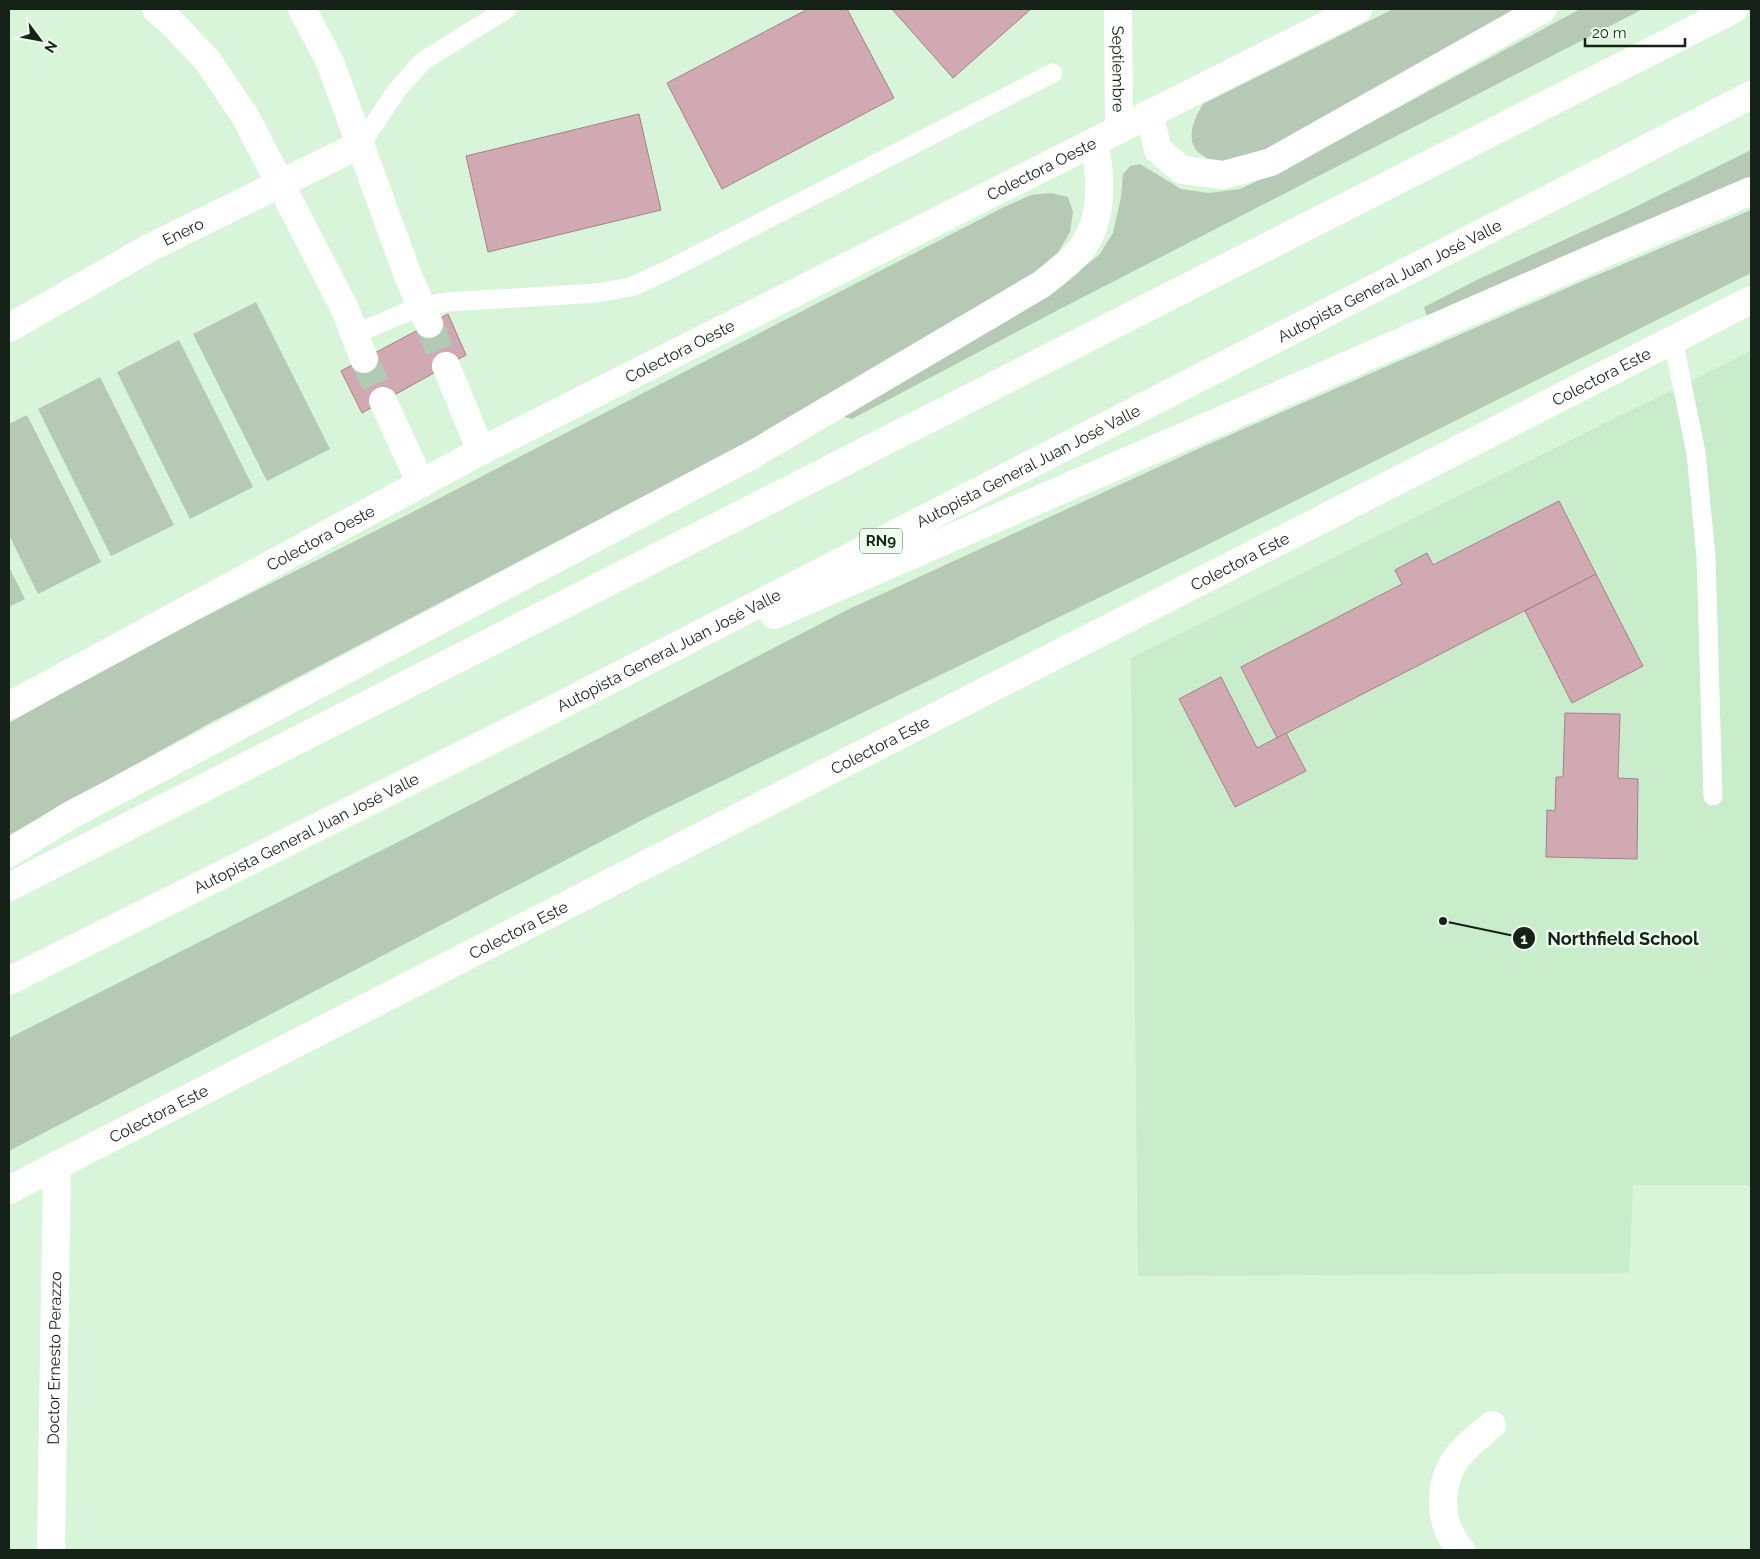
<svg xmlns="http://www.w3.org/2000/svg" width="1760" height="1559" viewBox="0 0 1760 1559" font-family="Raleway,sans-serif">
  <rect width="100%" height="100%" fill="#d8f5d9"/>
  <polygon fill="#c9ecca" points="1751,351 1751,1185 1633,1185 1629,1273 1138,1276 1131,658"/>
  <g fill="#b5c9b5">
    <path d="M1393,9H1523L1266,156C1249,159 1229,165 1212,161C1209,160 1205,157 1202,155C1183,143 1194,119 1203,104Z"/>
    <polygon points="1580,9 1643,9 1060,309 852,419 839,416 1075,274 1099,255 1113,233 1121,197 1123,174 1130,166 1140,164 1181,189 1209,193 1240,189 1304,159"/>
    <polygon points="1751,150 1751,180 1428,321 1424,307 1481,278 1627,211"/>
    <polygon points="1051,193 1068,197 1073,212 1070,232 1056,256 1015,290 812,408 210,723 9,835 9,723 142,648 405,516 1004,207 1031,195"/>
    <polygon points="1751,210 1751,273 1189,554 646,818 9,1151 9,1038 406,838 847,610 1202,447 1583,281"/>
    <polygon points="256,302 330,449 267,481 193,334"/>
    <polygon points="179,340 253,487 190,519 117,372"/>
    <polygon points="100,377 174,525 111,556 38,409"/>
    <polygon points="27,415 101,562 38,594 9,535 9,424"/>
    <polygon points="9,567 25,599 9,607"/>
  </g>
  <g fill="#d0a9b2" stroke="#a58089">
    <polygon points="808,9 847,9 894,98 722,189 667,83"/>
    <polygon points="892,9 1031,9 953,78"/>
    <polygon points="639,114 661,210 488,252 466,156"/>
    <polygon points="448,314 466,355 362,413 341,371"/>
    <polygon points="1559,501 1596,574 1277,738 1241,667 1402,584 1395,570 1427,553 1433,565"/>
    <polygon points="1596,574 1643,666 1572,703 1525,611"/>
    <polygon points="1221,677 1257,748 1286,733 1306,771 1235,807 1179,699"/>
    <polygon points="1565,713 1620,714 1618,778 1638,779 1637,859 1546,857 1547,810 1555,811 1556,777 1563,777"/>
  </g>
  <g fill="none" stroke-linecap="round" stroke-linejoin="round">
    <g stroke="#b1cbb2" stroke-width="28" stroke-dasharray="28 14" stroke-linecap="butt">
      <polyline points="429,324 446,366"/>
      <polyline points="364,359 383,401"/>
    </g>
    <g stroke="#fff" stroke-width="19">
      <polyline points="361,144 397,90 423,61 507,9"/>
      <polyline points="355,334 421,306 449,302 597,293 631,287 668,270 1053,73"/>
      <polyline points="1673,340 1696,453 1706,557 1713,796"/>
    </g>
    <g stroke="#fff" stroke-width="28">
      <polyline points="156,9 172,23 207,60 245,116 345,309 364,359"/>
      <polyline points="302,9 330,62 407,273 429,324"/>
      <path id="s1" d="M1118,9L1119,130"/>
      <path id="s2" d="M9,328L151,247L361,144"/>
      <polyline points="446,366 481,451"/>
      <polyline points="383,401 421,484"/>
      <path id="s3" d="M51,1550L57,1165"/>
      <path d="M1461,1550C1438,1524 1437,1484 1458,1456C1466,1445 1481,1435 1492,1425"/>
    </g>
    <g stroke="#fff" stroke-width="28">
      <path id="s4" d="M9,706L481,451L1358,9"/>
      <path id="s5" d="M9,1190L1751,300"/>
    </g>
    <g stroke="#fff" stroke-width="28">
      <polyline points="1149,114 1158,150 1182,170 1224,175 1271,162 1543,9"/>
      <polyline points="774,615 1610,251 1751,191"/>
      <path d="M9,853L69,816L752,455L1042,284C1053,275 1065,266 1075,256C1104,227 1102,180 1094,142"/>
      <polyline points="9,887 1734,9"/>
      <path id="s6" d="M9,981L538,717L1751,95"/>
    </g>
  </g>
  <g text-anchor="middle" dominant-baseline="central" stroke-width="5" stroke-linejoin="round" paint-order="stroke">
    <rect fill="#edfeee" stroke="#566358" stroke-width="1" x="860" y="528.5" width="42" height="25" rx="4"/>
    <g font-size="15" font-weight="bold" fill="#162117">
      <text x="881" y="541">RN9</text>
    </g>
    <g font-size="16" fill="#162117" stroke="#edfeee">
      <text stroke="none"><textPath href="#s1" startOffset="60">Septiembre</textPath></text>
      <text stroke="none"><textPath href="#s4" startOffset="1164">Colectora Oeste</textPath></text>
      <text stroke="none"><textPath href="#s2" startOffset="199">Enero</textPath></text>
      <text stroke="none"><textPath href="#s6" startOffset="1548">Autopista General Juan José Valle</textPath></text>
      <text stroke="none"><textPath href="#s4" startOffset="759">Colectora Oeste</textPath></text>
      <text stroke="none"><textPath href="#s5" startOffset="1788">Colectora Este</textPath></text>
      <text stroke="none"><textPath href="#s6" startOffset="1142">Autopista General Juan José Valle</textPath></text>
      <text stroke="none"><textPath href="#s4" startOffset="354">Colectora Oeste</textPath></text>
      <text stroke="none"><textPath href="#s5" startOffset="1382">Colectora Este</textPath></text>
      <text stroke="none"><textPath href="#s6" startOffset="738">Autopista General Juan José Valle</textPath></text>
      <text stroke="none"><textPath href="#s5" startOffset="978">Colectora Este</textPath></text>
      <text stroke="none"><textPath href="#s6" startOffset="332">Autopista General Juan José Valle</textPath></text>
      <text stroke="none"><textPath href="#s5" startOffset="572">Colectora Este</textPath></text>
      <text stroke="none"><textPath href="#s5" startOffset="168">Colectora Este</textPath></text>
      <text stroke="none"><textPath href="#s3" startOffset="192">Doctor Ernesto Perazzo</textPath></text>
    </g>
  </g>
  <path fill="none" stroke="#162117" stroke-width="2" d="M1443 921L1524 938"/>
  <g fill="#162117" stroke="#edfeee" stroke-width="2">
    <circle cx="1443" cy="921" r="5"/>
    <circle cx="1524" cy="938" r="12"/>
  </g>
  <g font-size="15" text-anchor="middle" font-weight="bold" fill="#fff">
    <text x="1524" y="944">1</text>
  </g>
  <g font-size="18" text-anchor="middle" font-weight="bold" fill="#162117" stroke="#edfeee" stroke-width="5" stroke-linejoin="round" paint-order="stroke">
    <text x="1623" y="945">Northfield School</text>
  </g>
  <rect width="1760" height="1559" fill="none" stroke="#162117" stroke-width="20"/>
  <g transform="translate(40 40) rotate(122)" stroke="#edfeee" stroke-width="4" paint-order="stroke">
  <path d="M0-4L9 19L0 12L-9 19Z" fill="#162117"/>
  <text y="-8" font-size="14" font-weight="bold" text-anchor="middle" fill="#162117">N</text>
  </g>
  <path d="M1585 38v8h100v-8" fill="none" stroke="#162117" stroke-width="2.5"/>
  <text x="1592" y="38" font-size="15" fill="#162117" stroke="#edfeee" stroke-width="4" paint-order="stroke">20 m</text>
</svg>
